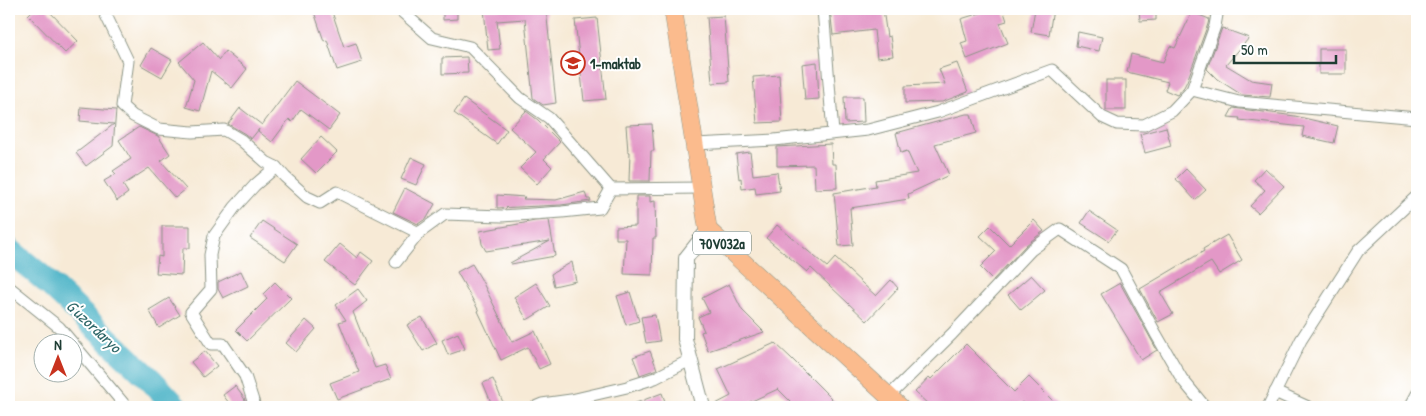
<svg xmlns="http://www.w3.org/2000/svg" width="1426" height="416" viewBox="0 0 1426 416" font-family="'Patrick Hand',sans-serif">
  <rect width="100%" height="100%" fill="#fff"/>
  <filter id="ink" filterUnits="userSpaceOnUse"><feTurbulence type="fractalNoise" baseFrequency=".02" numOctaves="2"/><feDisplacementMap in="SourceGraphic" scale="10" xChannelSelector="R" yChannelSelector="G"/><feConvolveMatrix kernelMatrix="1 2 1 2 8 2 1 2 1" color-interpolation-filters="sRGB"/></filter>
  <filter id="wash" filterUnits="userSpaceOnUse"><feTurbulence type="fractalNoise" baseFrequency=".0096" numOctaves="4" result="noise"/><feDisplacementMap in="SourceGraphic" scale="20" xChannelSelector="R" yChannelSelector="G"/><feGaussianBlur stdDeviation="1.12" result="paint"/><feColorMatrix in="noise" values="0 0 0 0 0 0 0 0 0 0 0 0 0 0 0 0 0 1.4 0 .05"/><feComposite in="paint" operator="in"/></filter>
  <g filter="url(#wash)">
    <rect width="100%" height="100%" fill="#f7ead6"/>
    <g fill="none" stroke-linecap="round" stroke-linejoin="round">
      <polyline stroke="#48b2c6" stroke-width="25" points="9,250 43,278 151,380 176,407"/>
    </g>
    <g id="blocks">
      <g fill="#e398c7">
        <polygon points="34,9 47,9 78,41 65,53 28,15"/>
        <polygon points="313,9 331,9 344,47 356,43 362,62 337,70 327,40 324,41"/>
        <polygon points="443,9 457,9 457,19 443,20"/>
        <polygon points="484,9 546,9 556,103 543,105 533,98 525,19 497,21 500,49 488,50"/>
        <polygon points="830,9 883,9 887,37 890,36 893,56 877,58 874,30 833,35"/>
        <polygon points="993,9 1003,9 1007,21 1000,23 1008,43 967,59 961,43 967,41 961,19"/>
        <polygon points="1035,9 1053,9 1049,35 1031,32"/>
        <polygon points="1139,9 1156,9 1156,20 1140,21"/>
        <polygon points="1192,12 1209,19 1208,24 1187,81 1184,87 1177,95 1165,90 1168,82 1127,72 1131,54 1163,62 1170,46 1175,48"/>
        <polygon points="724,16 729,82 712,83 707,17"/>
        <polygon points="597,18 606,99 584,101 575,20"/>
        <polygon points="1222,28 1249,38 1226,65 1251,80 1272,83 1270,97 1242,95 1217,79 1207,69"/>
        <polygon points="1078,32 1102,37 1099,51 1076,46"/>
        <polygon points="203,42 219,60 225,51 247,69 232,88 211,71 200,111 186,107 194,80 179,62"/>
        <polygon points="151,48 172,60 162,77 141,65"/>
        <rect x="1319" y="49" width="27" height="25"/>
        <polygon points="467,57 468,73 442,74 442,58"/>
        <polygon points="817,62 819,99 805,100 802,64"/>
        <polygon points="957,63 968,92 942,102 905,103 905,86 945,84 939,69"/>
        <polygon points="779,75 782,122 757,123 753,77"/>
        <rect x="1106" y="80" width="20" height="30"/>
        <polygon points="295,81 340,115 329,130 301,109 292,122 289,119 272,142 258,131 259,129 251,139 245,134 228,124 240,108 262,125"/>
        <polygon points="844,97 863,97 864,122 845,123"/>
        <polygon points="464,99 507,130 497,144 454,113"/>
        <polygon points="81,107 116,110 113,146 86,166 76,153 114,124 80,121"/>
        <polygon points="1233,108 1295,116 1338,126 1334,143 1302,136 1304,127 1239,120 1240,118 1228,117"/>
        <polygon points="526,111 538,120 560,142 544,159 552,167 537,184 520,168 536,152 510,128"/>
        <polygon points="966,114 971,114 976,133 935,144 949,175 908,194 909,199 850,208 853,245 839,246 834,193 876,186 875,180 917,173 907,151 901,153 896,133"/>
        <polygon points="652,124 654,151 651,151 650,181 629,181 630,152 628,152 626,125"/>
        <polygon points="139,127 158,136 170,154 161,161 186,189 175,198 149,168 123,185 128,193 117,201 104,181 116,174 113,171 131,159 119,140"/>
        <polygon points="1166,127 1171,146 1145,153 1140,134"/>
        <polygon points="321,137 337,152 316,173 301,159"/>
        <polygon points="831,144 832,164 836,164 837,188 815,189 814,165 777,166 777,147"/>
        <polygon points="750,152 753,175 777,172 780,191 756,194 755,187 742,189 741,178 739,179 736,154"/>
        <polygon points="411,157 426,164 416,185 401,179"/>
        <polygon points="1265,168 1284,186 1258,213 1250,206 1265,190 1254,180"/>
        <polygon points="1186,169 1206,190 1195,200 1176,179"/>
        <polygon points="405,188 435,204 427,218 418,224 393,212"/>
        <polygon points="585,192 587,199 590,199 591,201 561,205 497,208 497,195 525,197 523,199 556,200"/>
        <polygon points="636,196 650,196 650,202 655,201 656,238 653,238 652,275 624,274 626,239 616,239 616,227 636,226"/>
        <polygon points="1089,211 1117,230 1109,241 1081,223"/>
        <polygon points="549,220 555,256 511,264 510,263 550,241 486,251 482,244 480,231 535,221"/>
        <polygon points="1034,220 1044,231 1026,245 993,280 980,267 996,251 980,236 990,226 1009,245"/>
        <polygon points="262,221 297,244 285,261 250,238"/>
        <polygon points="777,225 827,267 835,258 876,296 891,280 898,288 867,321 811,268 807,272 766,238"/>
        <polygon points="162,226 190,226 190,248 183,248 182,275 156,273 158,256 162,257"/>
        <polygon points="1227,235 1242,260 1219,274 1211,262 1160,292 1173,314 1158,322 1140,289 1204,251 1203,249"/>
        <polygon points="340,244 357,258 361,252 373,261 355,285 325,262"/>
        <polygon points="572,262 576,281 554,286 551,274"/>
        <polygon points="472,264 481,279 512,342 535,331 550,364 539,369 528,347 501,360 478,311 479,311 457,272"/>
        <polygon points="241,271 248,286 223,298 218,289 218,282"/>
        <polygon points="1031,275 1045,290 1021,310 1008,295"/>
        <polygon points="275,282 291,298 247,341 236,330 267,299 263,294"/>
        <polygon points="536,283 550,306 527,320 514,297"/>
        <polygon points="1120,283 1157,350 1141,360 1101,294"/>
        <polygon points="729,284 742,310 764,332 708,351 701,332 704,331 698,317 709,312 702,298"/>
        <polygon points="358,289 367,301 353,312 375,368 385,365 391,379 337,399 330,383 359,372 339,322 346,320 336,305"/>
        <polygon points="630,292 639,321 626,325 617,296"/>
        <polygon points="169,298 180,315 159,328 149,310"/>
        <polygon points="655,315 660,341 646,343 641,317"/>
        <polygon points="422,317 437,343 423,351 407,325"/>
        <polygon points="306,320 316,329 296,352 286,343"/>
        <polygon points="458,333 465,349 448,355 442,340"/>
        <polygon points="775,343 791,358 840,407 796,407 778,389 739,407 712,407 712,406 731,396 718,369"/>
        <polygon points="966,344 1014,392 1029,377 1059,407 1027,407 1022,402 1017,407 931,407 915,392 929,377 931,379"/>
        <polygon points="205,351 217,366 203,377 191,362"/>
        <polygon points="650,351 657,369 640,375 633,357"/>
        <polygon points="493,379 505,407 493,407 483,383"/>
        <polygon points="235,386 244,398 247,407 232,407 223,395"/>
        <polygon points="662,393 667,407 628,407 628,406"/>
      </g>
    </g>
  </g>
  <g filter="url(#ink)">
    <use href="#blocks" fill-opacity="0" stroke="#8b9485" stroke-width="1"/>
    <g fill="none" stroke-linecap="round" stroke-linejoin="round">
      <g stroke="#8b9485" stroke-width="13">
        <g id="minor">
          <polyline points="103,9 128,61 122,106 133,116 159,129 192,132 224,130 241,140 266,162 276,167 285,177 307,197 320,203 337,192 419,233"/>
          <polyline points="399,9 432,38 470,47 520,98 549,118 611,189"/>
          <polyline points="823,9 833,133"/>
          <polyline points="1192,90 1239,102 1417,118"/>
          <polyline points="695,144 774,140 868,130 938,112 1052,70 1102,117 1117,124 1144,125 1172,111 1192,90 1215,26 1218,9"/>
          <polyline points="396,262 419,233 445,214 502,216 562,212 600,208 611,189 702,188"/>
          <polyline points="9,287 59,327 123,403"/>
          <polyline points="1275,392 1308,407"/>
          <polyline points="888,397 952,334 1031,250 1060,229 1121,269 1156,334 1182,379 1205,407"/>
          <polyline points="255,407 245,376 223,344 211,344 191,312 211,289 210,255 214,236 235,207 255,185 276,167"/>
          <polyline points="535,407 542,404 571,400 627,387 655,378 690,360"/>
          <polyline points="1268,407 1301,340 1358,251 1417,196"/>
          <polyline points="1410,407 1417,394"/>
        </g>
      </g>
      <g stroke="#8b9485" stroke-width="16">
        <polyline id="tertiary" points="703,407 685,339 686,258 708,230"/>
      </g>
      <g stroke="#8b9485" stroke-width="19">
        <polyline id="primary" points="673,9 708,230 900,407"/>
      </g>
      <use href="#minor" stroke="#fff" stroke-width="11"/>
      <use href="#tertiary" stroke="#fff" stroke-width="14"/>
      <use href="#primary" stroke="#fbbb8d" stroke-width="18"/>
    </g>
  </g>
  <defs>
    <g id="school-ring" transform="scale(1.25)"><circle r="9.5" fill="#fff" stroke="#c8321e" stroke-width="1.5"/><path d="M0-5L7-2L0 1L-7-2ZM-4 1L0 2.5L4 1V4Q0 6-4 4Z" fill="#c8321e"/></g>
  </defs>
  <g fill-rule="evenodd">
    <use href="#school-ring" x="573" y="63"/>
  </g>
  <g text-anchor="middle" dominant-baseline="central" stroke-width="4" stroke-linejoin="round" paint-order="stroke">
    <rect fill="#fff" stroke="#627771" stroke-width="1" x="693" y="231.5" width="58" height="23" rx="4"/>
    <g font-size="14" font-weight="bold" fill="#1f3d34">
      <text x="722" y="243">70V032a</text>
    </g>
    <g font-size="15" font-weight="bold" fill="#1f3d34" stroke="#fff" text-anchor="start">
      <text x="590" y="63">1-maktab</text>
    </g>
    <g font-size="16" font-style="italic" fill="#2d6667" stroke="#fff">
      <text transform="translate(94 326) rotate(43)">G'uzordaryo</text>
    </g>
  </g>
  <rect width="1426" height="416" fill="none" stroke="#fff" stroke-width="30"/>
  <g transform="translate(58 358)"><circle r="24" fill="#ffffff" stroke="#a5b1ae"/>
  <path d="M0-4L9 19L0 12L-9 19Z" fill="#c8321e"/>
  <text y="-8" font-size="14" font-weight="bold" text-anchor="middle" fill="#1f3d34">N</text>
  </g>
  <path d="M1234 55v8h102v-8" fill="none" stroke="#1f3d34" stroke-width="2.5"/>
  <text x="1241" y="55" font-size="15" fill="#1f3d34" stroke="#ffffff" stroke-width="4" paint-order="stroke">50 m</text>
</svg>
